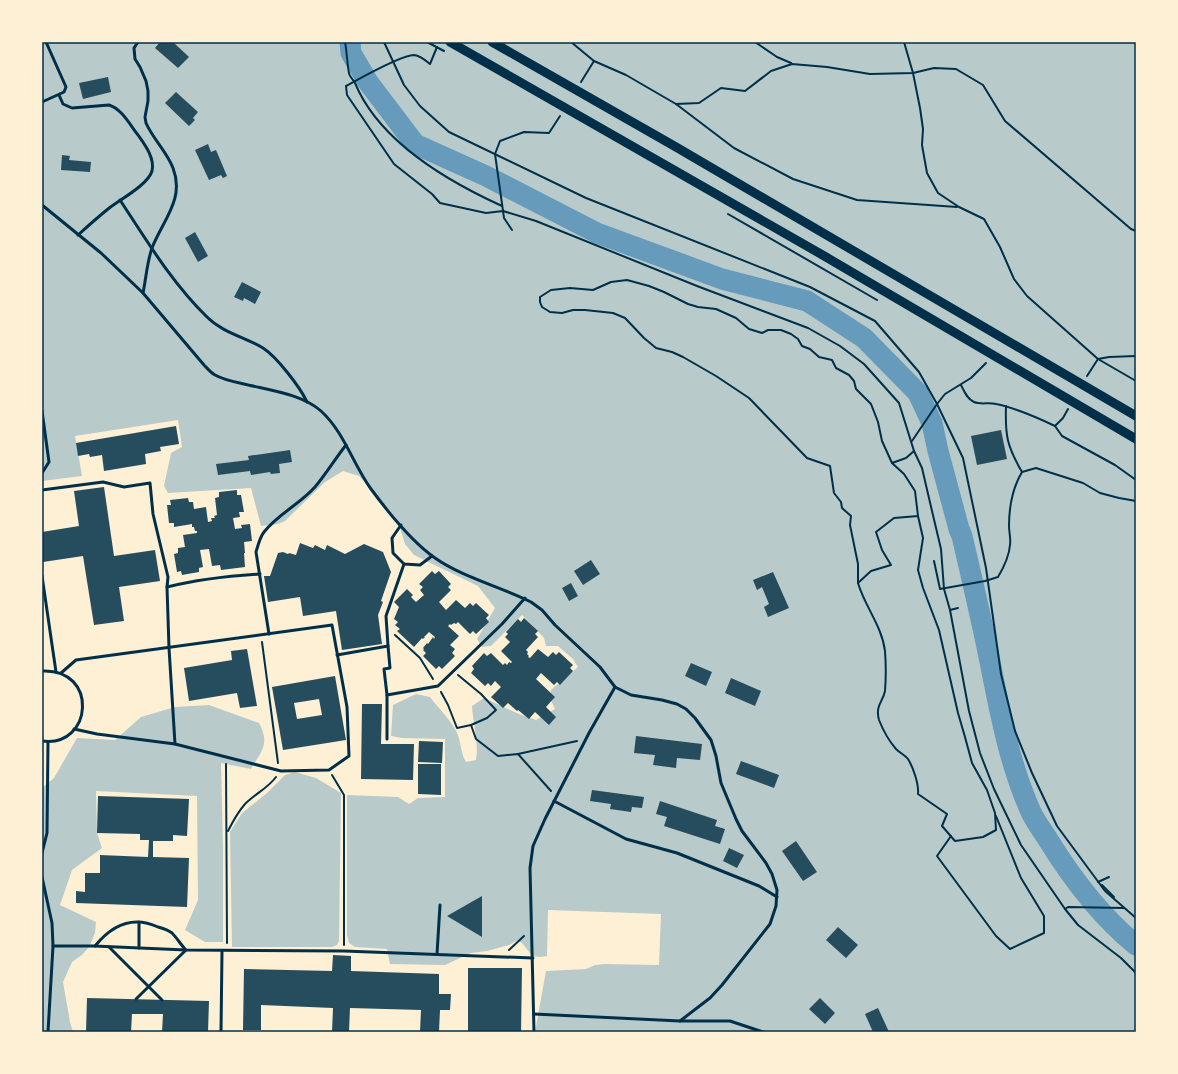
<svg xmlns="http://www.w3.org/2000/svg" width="1178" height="1074" viewBox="0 0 1178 1074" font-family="Bitter,serif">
  <rect width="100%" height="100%" fill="#fdf0d5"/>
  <g fill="#b9caca">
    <path d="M42,42H1136V1032H535L546,971L586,969L595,965L604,964L659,965L661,914L548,910L547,956L540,957L532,956L523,944L518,940L509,945L487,951L471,953L445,965L390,964L387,949L355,947L349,943L347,935V795L398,797L409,804L418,798L445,797V739L402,738L391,736L393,705L416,694L430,697C439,709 452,721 458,735C461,744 461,754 466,762L476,760C479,742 473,724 472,706L484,698L519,714L536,720L555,709L550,698L551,690L578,667L573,659L558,646H546L544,638L522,615L491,646L482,647L477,639L495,608L478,586L414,555L405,544L397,519L359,476L343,471L325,482L285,521L278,524L261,526L251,488L168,493L164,486L171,453L182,447L178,420L75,436L82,476L42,481Z"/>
    <path d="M209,705L259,723C270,744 262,750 251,769L221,763L223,848V942H205L185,930L198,900L197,796L96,791L97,833L102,848L72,870L60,905L96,922L95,933L89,947L82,955L72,962L63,982L70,1022L73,1032H42V788L54,778L77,738L115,740L141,717L175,707Z"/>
    <polygon points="295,772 316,778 341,793 339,941 337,945 332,947 232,947 230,832 242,813 266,794 285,775"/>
  </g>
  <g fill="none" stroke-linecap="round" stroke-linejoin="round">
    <path stroke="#669bbc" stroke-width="21" d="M350,42L351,53L368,82L415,144L486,176L597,233L722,279L807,301L864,338L918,393L932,423L938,451L959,529L962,536C971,575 980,613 988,652C999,706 1008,761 1031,812C1035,821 1042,830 1047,838C1071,877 1100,916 1136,945"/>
  </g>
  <g fill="#264d5e" fill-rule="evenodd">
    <polygon points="160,42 173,42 189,57 178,68 155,48"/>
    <polygon points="108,77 111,92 83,99 79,83"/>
    <polygon points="176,92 198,112 193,118 195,120 189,126 165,103"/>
    <polygon points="208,144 211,152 216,150 227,176 223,178 221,175 209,180 195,150"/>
    <polygon points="62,155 70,156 69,160 91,162 90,172 61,170"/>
    <polygon points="195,232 208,256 198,262 185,238"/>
    <polygon points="242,282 261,292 255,304 244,298 243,301 234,297"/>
    <polygon points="176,426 179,444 160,447 161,451 145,454 146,464 104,471 102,455 90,457 89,454 78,456 76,443"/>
    <polygon points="1001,430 1007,459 977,465 971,436"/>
    <polygon points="290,450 292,462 279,464 280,473 271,474 270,472 251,475 250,471 218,475 216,464 249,460 248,456"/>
    <polygon points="104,487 114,556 155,550 160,581 119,587 124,621 94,625 83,556 43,562 42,532 79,526 74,491"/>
    <polygon points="237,490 237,495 241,495 244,512 239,512 240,517 233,518 235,529 242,528 241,525 250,524 252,541 244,542 245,553 244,553 245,567 221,570 220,565 212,566 209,549 200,550 203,567 199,568 199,572 182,575 181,571 177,572 174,554 178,553 178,548 185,547 183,535 197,533 197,531 195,531 194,527 192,527 192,524 174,527 174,523 169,523 167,505 171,505 170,500 188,498 189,502 193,502 194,509 206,507 208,522 212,521 211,518 215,518 214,516 217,515 215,498 219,497 219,492"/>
    <polygon points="300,543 313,548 315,545 325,550 327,545 345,554 364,544 383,552 391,572 381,601 383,602 378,615 382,644 342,650 336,611 303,616 300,597 268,602 264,576 270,576 278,553 283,552 288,554 289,553 296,555"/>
    <polygon points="591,560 600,574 583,585 574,571"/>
    <polygon points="432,571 435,574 439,571 451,584 448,587 451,590 439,602 446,610 456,600 465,608 470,603 473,606 476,603 489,615 486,618 489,622 476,634 473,631 470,634 458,622 456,624 454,623 451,625 450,624 448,626 459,636 450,645 455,649 452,653 455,656 442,669 439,666 436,669 423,656 426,653 423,650 424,649 423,648 427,643 428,644 433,637 434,639 435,637 429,632 424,637 425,637 423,639 422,638 414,647 397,631 400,629 395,625 398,622 394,619 399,607 394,602 407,589 413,595 411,597 416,602 424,595 420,590 423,587 419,584"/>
    <polygon points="773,572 789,608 768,617 764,607 769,604 762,587 757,590 753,580"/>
    <polygon points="571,583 578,596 569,601 562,588"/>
    <polygon points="524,618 538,631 535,634 538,637 526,650 528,652 527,654 529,656 528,657 530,658 538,649 548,657 553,652 556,655 559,652 573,665 570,668 573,671 560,685 557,682 554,685 541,673 536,679 555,697 546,707 556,717 549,725 535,712 529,719 518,710 517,711 508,703 503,708 491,697 501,687 495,681 491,686 488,683 485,686 471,673 474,669 472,666 484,653 487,656 491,653 503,665 505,663 507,665 509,662 511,663 512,662 501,651 510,642 505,637 508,634 506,632 518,619 521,622"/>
    <polygon points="247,649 257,706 240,708 237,693 189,701 184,668 232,660 231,651"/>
    <polygon points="691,663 712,672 706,686 685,676"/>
    <path d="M335,676L346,740L283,750L272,687ZM319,699L322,715L297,719L294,703Z"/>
    <polygon points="731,678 761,691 755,706 725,693"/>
    <polygon points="362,704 382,704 381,744 414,744 413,780 361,779"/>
    <polygon points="636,736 702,744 700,760 677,758 676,768 653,765 655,755 634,753"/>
    <polygon points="419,741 443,742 442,763 418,762"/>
    <polygon points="741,761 779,775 774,788 736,774"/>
    <polygon points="418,764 441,764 441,795 418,794"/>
    <polygon points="592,790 644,797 642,808 632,807 631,812 610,809 611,804 590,801"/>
    <polygon points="98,796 189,799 187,836 173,835 173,841 153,841 153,857 189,858 187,907 76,903 76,891 85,892 85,873 100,873 100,855 148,857 149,840 140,840 140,834 97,833"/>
    <polygon points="660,801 717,820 715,826 725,829 720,844 664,826 667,817 656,814"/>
    <polygon points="796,841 817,872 803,881 782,851"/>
    <polygon points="729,848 744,855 737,868 723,861"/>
    <polygon points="482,896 482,937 447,916"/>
    <polygon points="838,927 858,945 846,958 826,940"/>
    <polygon points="333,955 351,956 351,971 439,974 439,994 451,994 450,1010 440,1010 439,1032 420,1032 421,1010 350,1008 349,1032 332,1032 333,1008 261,1005 261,1030 243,1030 244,969 332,971"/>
    <polygon points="468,968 522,968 521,1032 468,1032"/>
    <polygon points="87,998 209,1001 208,1032 162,1032 163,1014 132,1014 131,1032 86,1032"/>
    <polygon points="820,998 835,1013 825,1024 809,1009"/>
    <polygon points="878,1008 889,1032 873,1032 865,1014"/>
  </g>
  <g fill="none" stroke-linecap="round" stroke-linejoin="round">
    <g stroke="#003049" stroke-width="2">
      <path d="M345,42C347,52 347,63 349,73C349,76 353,79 355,83C379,141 447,181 502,206"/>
      <polyline points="384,42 404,85 420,106 449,132 586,198 810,287 875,321 919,372 937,404 963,458 986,568 1001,674 1015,731 1032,773 1057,826 1105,891 1136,918"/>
      <polyline points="427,42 444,51"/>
      <polyline points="571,42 594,61 626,75 676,104 699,103 721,88 745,91 771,71 792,64 827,67 870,74 913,73 934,68 956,69 983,85 1005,121 1131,229 1136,231"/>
      <polyline points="755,42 777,57 791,63"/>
      <polyline points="904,42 913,73 920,108 923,129 922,145 927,173 938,193 959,207 984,219 1000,247 1014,279 1027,296 1098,359 1109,357 1136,356"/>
      <path d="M437,47L430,64C425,60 421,56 414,55C401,55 359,79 346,86L347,95L394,164L432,194L440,203L486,213L503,211L536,221L697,286L808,328L840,346L864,364L899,403L914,451L922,468L932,511L941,549L944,589L950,610L969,711L980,753L994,789L1021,845L1065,909L1078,925L1121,958L1136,973"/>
      <polyline points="581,82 594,61"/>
      <polyline points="676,104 734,148 793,179 857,200 957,207"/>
      <polyline points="728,214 877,300"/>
      <polyline points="512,230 504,218 495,154 500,141 524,132 549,133 560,116"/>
      <polyline points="1087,376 1098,359 1136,381"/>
      <path d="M961,385C964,391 967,399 974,402C981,405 989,402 996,404C1016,408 1036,417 1055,426L1063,418L1068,409"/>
      <path d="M1006,406C1005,436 1007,446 1022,472"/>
      <polyline points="1055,426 1062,436 1115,465 1136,480"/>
      <polyline points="912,441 937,404 945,394 971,378 986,363"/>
      <path d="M914,451L906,458L892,463L904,474L915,491L918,516L894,518L876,532L882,550L891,565L871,571L858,583C865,607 882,626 885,651C886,664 886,678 885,691C883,702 875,705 879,720C883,730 889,741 896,749C900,753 905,755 908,759C913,767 919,784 918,794L947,814L942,826L955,841L983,837L996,830L995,813L987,790L972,763L965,737L958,713L939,630L923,588L918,570L923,538L918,516"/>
      <path d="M934,561L940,589L985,581L998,577C1004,567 1009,557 1010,545C1011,539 1009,532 1009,526C1009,506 1012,489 1022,472L1036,468L1083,483L1100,493L1119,498L1136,501"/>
      <polyline points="858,583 858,564 850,525 851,516 842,508 841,502 834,493 830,466 807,458 749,398 716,376 683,357 672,352 656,348 644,338 625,318 613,313 585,310 573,310 562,313 550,312 542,307 540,302 540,297 551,290 570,288 593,290 611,282 627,280 649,286 664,292 688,304 698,307 716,309 736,318 749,329 762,333 768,330 781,330 791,334 798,339 802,346 810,349 819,357 832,360 836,368 849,375 854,381 856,389 871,404 878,422 882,441 892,463"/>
      <polyline points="950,610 958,608"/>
      <polyline points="395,635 420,658 433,679"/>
      <polyline points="262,642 278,763"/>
      <polyline points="458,675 481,694 496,710 487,718 471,725"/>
      <polyline points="441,692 448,705 457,728 471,725 476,739 498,756 518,754 551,791"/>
      <polyline points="518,754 577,741"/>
      <polyline points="226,764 227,943"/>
      <polyline points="332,775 344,795 344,945"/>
      <path d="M228,831C233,821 238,812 245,804C255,794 268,788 276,777"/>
      <polyline points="951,836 937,856 996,936 1010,949 1044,933 1044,916 1021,878 996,816"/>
      <polyline points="1098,882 1109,877"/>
      <polyline points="1102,885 1114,897"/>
      <polyline points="1065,909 1068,907 1124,908"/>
      <polyline points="509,950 524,936"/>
    </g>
    <g stroke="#003049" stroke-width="3">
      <path d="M138,42L134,48L135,59L140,67L146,81L148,91V101L145,117L146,123C153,139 167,152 173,168C185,199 163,220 152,248C147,262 146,279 143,293"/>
      <path d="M59,95L63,104L72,108L109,105C122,109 130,125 138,135C145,145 155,158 152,171C148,185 119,200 108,209C98,217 88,226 78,235"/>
      <polyline points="42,102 64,92 66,87 46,42"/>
      <path d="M120,200C147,241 172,283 207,317C223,333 245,337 263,348C277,357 300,387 307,402"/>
      <path d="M42,205L101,253L143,293L204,365C207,368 211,373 215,375C224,380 235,382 244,384C268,390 302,394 321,411C344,432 353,464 371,489C388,512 412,542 435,558C462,577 501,587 531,602L542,610L555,625L600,667L615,687L631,695L662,700L677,704L686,709L695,718L711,740L716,756L721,783L736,819L742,831L766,863L772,874L777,890L776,906L770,924L722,985L710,998L680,1021"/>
      <polyline points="42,411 49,462 42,473"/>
      <polyline points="42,490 103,482 124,487 150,483 153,514 168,577 167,587 169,648 175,744"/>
      <polyline points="401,525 392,538 393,553 404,564 420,565 432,556"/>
      <polyline points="42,576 56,672"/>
      <path d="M167,587C199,579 227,576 260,574"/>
      <path d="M269,634L256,552C258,545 260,537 264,532C278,514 300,504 315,487C326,474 335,459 346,445"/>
      <polyline points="337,655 388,646 386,616 404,564"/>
      <path d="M42,671C99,668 93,748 42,741"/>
      <polyline points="61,673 76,660 332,625 347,707 349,756 329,770 281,771 175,744 97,734 74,729"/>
      <polyline points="387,695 384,669 390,668 388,646"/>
      <polyline points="387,739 387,695 438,686 502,624 525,598"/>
      <polyline points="554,801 626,839 677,853 759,886 777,897"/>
      <polyline points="42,853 47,833 48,742"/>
      <polyline points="42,877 52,923 53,946 48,1032"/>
      <polyline points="53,946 94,946 186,950 344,951 533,958"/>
      <path d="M95,946C112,925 132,915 158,927C162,928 168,930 172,933C177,938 181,945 186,950L136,999"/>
      <polyline points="109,947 162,1000"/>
      <polyline points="139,948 139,922"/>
      <polyline points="437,954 440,905"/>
      <polyline points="534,1014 680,1021 730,1021 763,1032"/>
      <polyline points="221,1032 222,951"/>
      <polyline points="534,1032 530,868 533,846 545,819 589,733 615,687"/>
    </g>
    <g stroke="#003049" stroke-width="9">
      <polyline points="450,42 826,257 1136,439"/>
      <polyline points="492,42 676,147 1136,416"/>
    </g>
  </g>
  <rect width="1178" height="1074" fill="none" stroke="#fdf0d5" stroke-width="86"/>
  <rect x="43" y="43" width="1092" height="988" fill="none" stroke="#003049" stroke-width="1.5"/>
</svg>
